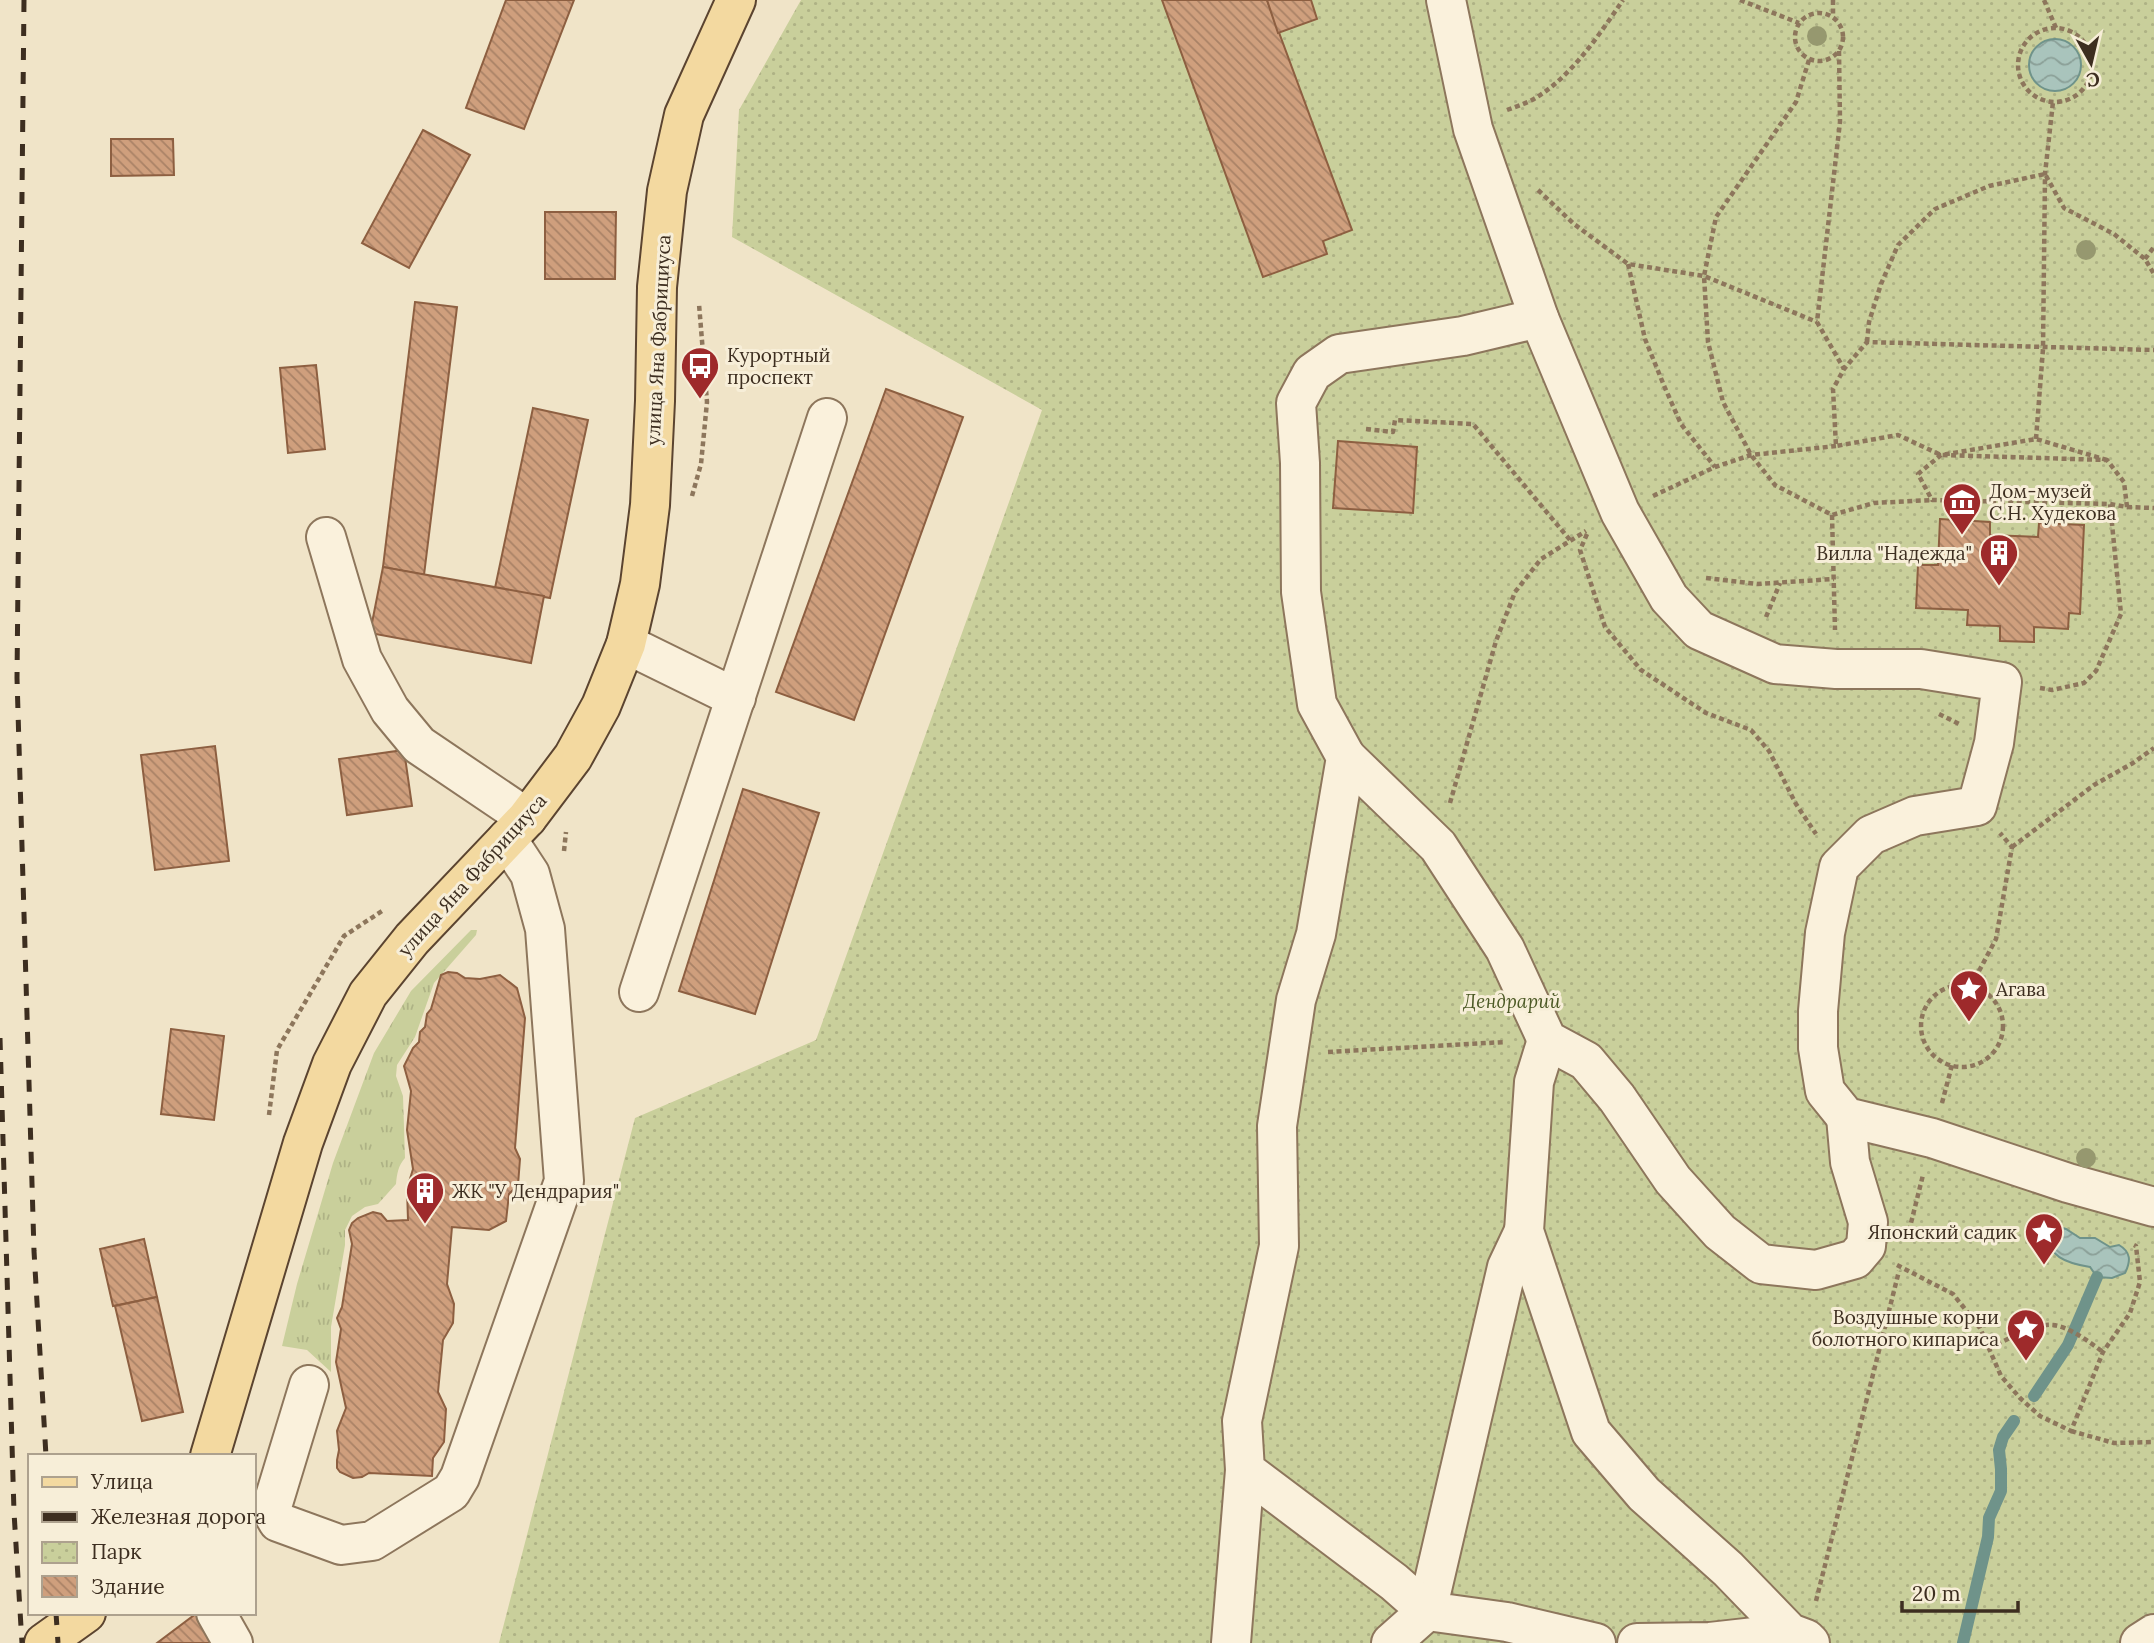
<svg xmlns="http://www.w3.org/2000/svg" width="2154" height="1643" viewBox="0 0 2154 1643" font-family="Lora,serif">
  <defs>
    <pattern id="grass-tufts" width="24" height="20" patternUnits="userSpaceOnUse" patternTransform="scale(1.75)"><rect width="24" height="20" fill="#c9cf9b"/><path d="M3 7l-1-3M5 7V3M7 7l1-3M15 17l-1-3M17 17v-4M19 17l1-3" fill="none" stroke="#aeb285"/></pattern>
    <pattern id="park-dots" width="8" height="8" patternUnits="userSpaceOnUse" patternTransform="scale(1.75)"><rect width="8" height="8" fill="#c9cf9b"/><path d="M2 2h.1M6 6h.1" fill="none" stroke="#aeb285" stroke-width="1.8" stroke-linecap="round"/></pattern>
    <pattern id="water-waves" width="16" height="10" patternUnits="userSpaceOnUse" patternTransform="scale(1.75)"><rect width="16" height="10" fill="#a9c4bc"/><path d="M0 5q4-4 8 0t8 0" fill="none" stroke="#8ba098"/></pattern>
    <pattern id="building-back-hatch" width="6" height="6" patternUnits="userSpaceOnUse" patternTransform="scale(1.75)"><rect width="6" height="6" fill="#cf9f7d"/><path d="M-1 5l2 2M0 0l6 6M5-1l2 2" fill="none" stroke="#a98266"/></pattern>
  </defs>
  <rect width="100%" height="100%" fill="#f0e4c8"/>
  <path fill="url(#grass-tufts)" d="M471,930H477L476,935L434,983L415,1037L397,1065L396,1076L403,1096L405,1158C398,1166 397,1174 396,1184L378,1204L365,1207L352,1216L345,1230V1245L331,1327V1372L307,1350L282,1346L297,1284L333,1163L374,1053L411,991Z"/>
  <polygon fill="url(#park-dots)" points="801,0 2154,0 2154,1643 499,1643 635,1118 816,1040 1042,410 732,237 739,110"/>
  <g fill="url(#water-waves)" stroke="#6f938a" stroke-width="2">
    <circle cx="2055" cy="65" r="26"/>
    <path d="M2052,1225L2066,1229L2080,1238H2095L2110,1247L2119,1245C2131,1252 2131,1261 2125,1273L2112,1278L2097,1277L2090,1267C2065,1263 2049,1257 2043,1230Z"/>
  </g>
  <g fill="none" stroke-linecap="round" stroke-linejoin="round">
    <g stroke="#6f938a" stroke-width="12">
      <polyline points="2034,1396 2068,1345 2097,1277"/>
      <polyline points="1963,1643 1988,1537 1989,1518 2001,1491 2001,1469 1999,1450 2003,1437 2014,1421"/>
    </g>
  </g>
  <g fill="url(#building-back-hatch)" stroke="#8d5f41" stroke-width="2">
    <polygon points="506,0 574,0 524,129 466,108"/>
    <polygon points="1162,0 1267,0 1352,230 1323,241 1327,254 1263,277"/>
    <polygon points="1267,0 1311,0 1317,19 1278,33"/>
    <polygon points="423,130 470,155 409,268 362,243"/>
    <polygon points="111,139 173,139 174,175 111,176"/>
    <polygon points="545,212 616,212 615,279 545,279"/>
    <polygon points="415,302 457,307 424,575 383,567"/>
    <polygon points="316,365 325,449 288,453 280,368"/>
    <polygon points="886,389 963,417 854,720 776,692"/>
    <polygon points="533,408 588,420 550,598 495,588"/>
    <polygon points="1338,441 1417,447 1413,513 1333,508"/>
    <polygon points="1940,519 1990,522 1990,535 2038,537 2039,523 2084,525 2080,614 2069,613 2068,629 2034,627 2034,642 2000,641 2000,626 1967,625 1968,610 1916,608 1918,565 1938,565"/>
    <polygon points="383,567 544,596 531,663 370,633"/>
    <polygon points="215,746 229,861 155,870 141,755"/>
    <polygon points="404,750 412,806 347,815 339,759"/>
    <polygon points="743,789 819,813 755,1014 679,991"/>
    <polygon points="448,972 457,973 465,978 480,979 500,975 517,988 525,1018 515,1148 520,1159 518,1185 509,1194 506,1221 489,1230 452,1227 447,1284 454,1304 453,1323 443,1340 438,1392 446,1409 444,1442 433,1458 432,1476 369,1473 362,1477 353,1478 340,1472 337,1468 337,1460 339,1450 337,1431 346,1408 336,1362 341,1329 337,1318 342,1307 352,1244 349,1230 352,1223 358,1218 373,1212 381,1214 387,1221 408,1220 407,1189 413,1169 407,1130 411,1091 404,1066 413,1048 419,1042 420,1032 425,1027 427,1014 431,1009 441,975"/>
    <polygon points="171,1029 224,1036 214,1120 161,1114"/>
    <polygon points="144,1239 157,1297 113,1306 100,1249"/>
    <polygon points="157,1297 183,1412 142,1421 115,1306"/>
    <polygon points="197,1613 220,1643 157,1643"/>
  </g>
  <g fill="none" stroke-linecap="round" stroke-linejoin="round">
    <g stroke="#8d765c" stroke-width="42">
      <g id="minor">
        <polyline points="1446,0 1473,129 1539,318 1620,512 1669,598 1699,630 1775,664 1836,669 1921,669 2002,682 1994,743 1977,806 1915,816 1871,835 1839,867 1825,933 1818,1011 1818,1048 1825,1091 1846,1117 1932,1138 2068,1183 2154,1207"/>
        <polyline points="326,537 362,659 390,710 419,745 527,818"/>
        <polyline points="626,644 736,698"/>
        <polyline points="1346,757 1438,846 1505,949 1547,1040 1586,1061 1617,1098 1673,1180 1720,1232 1761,1264 1816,1270 1855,1259 1866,1246 1868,1222 1850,1162 1846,1117"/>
        <polyline points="639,992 827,418"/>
        <polyline points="1547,1040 1534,1082 1524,1231 1591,1432 1644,1494 1728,1569 1790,1633 1806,1639 1810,1643"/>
        <polyline points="1524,1231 1507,1267 1427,1611 1507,1622 1596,1643"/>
        <polyline points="309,1385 271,1510 278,1522 341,1545 372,1541 451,1492 460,1477 564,1181 545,929 530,874 507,839"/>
        <polyline points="216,1613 233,1643"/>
        <polyline points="1231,1643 1245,1470"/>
        <polyline points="1391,1643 1427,1611 1394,1582 1245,1470 1242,1421 1279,1246 1277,1126 1296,1000 1316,934 1346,757 1317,704 1301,592 1300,463 1296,403 1312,373 1339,354 1463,336 1539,318"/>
        <polyline points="1637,1643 1710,1642 1790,1633"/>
        <polyline points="2140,1643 2154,1634"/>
      </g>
    </g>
    <g stroke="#5b4430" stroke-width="42">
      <g id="major">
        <polyline points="210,1456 303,1143 332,1064 368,994 412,939 527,818 573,757 601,706 626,644 640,584 650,505 655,401 657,287 667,191 684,115 736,0"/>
        <polyline points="44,1643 86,1613"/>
      </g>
    </g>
    <g stroke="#8d765c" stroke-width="4.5" stroke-dasharray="5 3.5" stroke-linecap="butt">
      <polyline points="1740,0 1799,23"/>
      <polyline points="1833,0 1833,17"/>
      <polyline points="2044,0 2056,28"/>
      <circle cx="1819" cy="37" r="24"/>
      <circle cx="2055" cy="65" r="37"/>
      <polyline points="1839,51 1840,122 1817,322 1844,369"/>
      <polyline points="1809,60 1796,102 1716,217 1704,276 1708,342 1723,402 1751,455 1775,485 1832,515 1874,503 1932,500"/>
      <path d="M1507,110C1515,107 1524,104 1532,100C1570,79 1599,35 1623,0"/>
      <polyline points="1538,190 1574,224 1628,264 1704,276 1817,322"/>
      <polyline points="2145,259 2154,247"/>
      <polyline points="1628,264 1645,339 1665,388 1681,424 1715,467"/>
      <polyline points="1867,342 1869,322 1881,284 1898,245 1935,209 1989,186 2045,174 2064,208 2114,234 2145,259 2154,274"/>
      <polyline points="1366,429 1393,432 1395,420 1473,424 1570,540"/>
      <polyline points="2036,439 2043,349 2045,174 2053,102"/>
      <polyline points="2107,460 2036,439 1941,455 1918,474 1932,500 2110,504 2127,507 2124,482 2107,460 1941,455 1898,435 1836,446 1833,389 1844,369 1867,342 2154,350"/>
      <polyline points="692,496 701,464 707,402 699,304"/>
      <polyline points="1653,496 1715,467 1751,455 1836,446"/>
      <polyline points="2127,507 2154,508"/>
      <polyline points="1832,515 1835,630"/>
      <polyline points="1587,534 1580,550 1605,627 1641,670 1706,713 1751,730 1769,751 1796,804 1816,834"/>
      <polyline points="1706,578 1757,584 1834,579"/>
      <polyline points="1766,617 1780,583"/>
      <polyline points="2040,688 2052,690 2084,683 2096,671 2121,614 2110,504"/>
      <polyline points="1939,714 1959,724"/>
      <polyline points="1450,803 1496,641 1515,592 1541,559 1586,531"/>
      <polyline points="2012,847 2094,785 2133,763 2154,748"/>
      <polyline points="564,851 566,832"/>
      <circle cx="1962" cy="1026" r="41"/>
      <polyline points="1971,986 1996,939 2012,847 2000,833"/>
      <polyline points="1328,1052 1505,1042"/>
      <polyline points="1942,1103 1952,1065"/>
      <polyline points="269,1115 277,1050 344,936 382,911"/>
      <polyline points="1909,1231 1923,1175"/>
      <polyline points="1897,1265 1953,1294 1980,1328 2001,1376 2020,1398 2040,1416 2071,1431 2103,1352 2130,1313 2140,1282 2136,1246 2134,1245"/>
      <path d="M1989,1348C2006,1341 2034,1323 2053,1325C2070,1327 2089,1342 2103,1352"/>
      <polyline points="2071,1431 2114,1443 2154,1442"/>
      <polyline points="1816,1601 1899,1271"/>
    </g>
    <use href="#minor" stroke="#faf1dc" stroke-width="38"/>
    <use href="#major" stroke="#f3d9a0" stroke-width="38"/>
    <g stroke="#3d2e20" stroke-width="5" stroke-dasharray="12 12" stroke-linecap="butt">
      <polyline points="24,0 17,678 34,1251 46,1456"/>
      <polyline points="0,1038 14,1512 22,1643"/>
      <polyline points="56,1613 58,1643"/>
    </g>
  </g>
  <g fill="#96986f">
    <circle cx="1817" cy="36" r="10"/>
    <circle cx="2086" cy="250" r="10"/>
    <circle cx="2086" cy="1158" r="10"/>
  </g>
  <defs>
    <g id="bus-pin" transform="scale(2.0125)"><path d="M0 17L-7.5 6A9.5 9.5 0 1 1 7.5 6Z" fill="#9e2a2b" stroke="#f7eed8"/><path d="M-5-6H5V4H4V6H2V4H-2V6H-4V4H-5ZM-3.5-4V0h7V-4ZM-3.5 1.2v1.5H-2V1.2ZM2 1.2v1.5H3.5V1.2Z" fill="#fff"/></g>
    <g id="museum-pin" transform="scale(2.0125)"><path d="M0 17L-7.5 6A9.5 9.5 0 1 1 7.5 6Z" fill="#9e2a2b" stroke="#f7eed8"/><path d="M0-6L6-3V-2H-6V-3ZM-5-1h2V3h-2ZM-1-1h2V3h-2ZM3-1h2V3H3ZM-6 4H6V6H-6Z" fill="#fff"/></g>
    <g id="building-pin" transform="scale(2.0125)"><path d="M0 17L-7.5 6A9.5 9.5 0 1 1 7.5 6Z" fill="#9e2a2b" stroke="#f7eed8"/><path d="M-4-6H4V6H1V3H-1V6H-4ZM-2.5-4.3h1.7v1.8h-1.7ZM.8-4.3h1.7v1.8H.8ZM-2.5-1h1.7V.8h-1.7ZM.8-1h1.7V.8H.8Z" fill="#fff"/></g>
    <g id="sight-pin" transform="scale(2.0125)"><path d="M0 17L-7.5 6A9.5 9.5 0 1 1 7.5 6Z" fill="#9e2a2b" stroke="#f7eed8"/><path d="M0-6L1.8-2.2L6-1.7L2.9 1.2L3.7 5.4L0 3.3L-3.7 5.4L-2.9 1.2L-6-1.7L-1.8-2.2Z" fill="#fff"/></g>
  </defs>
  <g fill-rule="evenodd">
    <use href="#bus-pin" x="700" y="366"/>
    <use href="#museum-pin" x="1962" y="502"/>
    <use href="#building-pin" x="1999" y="553"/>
    <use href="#sight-pin" x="1969" y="989"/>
    <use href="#building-pin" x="425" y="1191"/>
    <use href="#sight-pin" x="2044" y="1232"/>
    <use href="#sight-pin" x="2026" y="1328"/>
  </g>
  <g text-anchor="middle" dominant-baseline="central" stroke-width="6" stroke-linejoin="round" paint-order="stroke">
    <g font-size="19" fill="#3d2e20" stroke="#f7eed8">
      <text transform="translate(658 340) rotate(-87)">улица Яна Фабрициуса</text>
      <text transform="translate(472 875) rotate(-48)">улица Яна Фабрициуса</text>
    </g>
    <g font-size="19" fill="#3d2e20" stroke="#f7eed8" text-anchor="start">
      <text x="727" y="355">Курортный<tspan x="727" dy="22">проспект</tspan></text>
      <text x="1989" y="491">Дом-музей<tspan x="1989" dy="22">С.Н. Худекова</tspan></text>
      <text x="1972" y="553" text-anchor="end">Вилла "Надежда"</text>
      <text x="1996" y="989">Агава</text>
      <text x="452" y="1191">ЖК "У Дендрария"</text>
      <text x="2017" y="1232" text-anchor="end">Японский садик</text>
      <text x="1999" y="1317" text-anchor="end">Воздушные корни<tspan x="1999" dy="22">болотного кипариса</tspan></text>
    </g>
    <g font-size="19" font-style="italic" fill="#4d5a26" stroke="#f7eed8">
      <text x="1512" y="1001">Дендрарий</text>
    </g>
  </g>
  <rect x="28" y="1454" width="228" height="161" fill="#f7eed8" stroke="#ada18e" stroke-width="2"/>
  <rect x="42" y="1477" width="35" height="10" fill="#f3d9a0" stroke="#ada18e" stroke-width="2"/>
  <text x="91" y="1489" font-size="21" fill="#3d2e20">Улица</text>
  <rect x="42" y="1512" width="35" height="10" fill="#3d2e20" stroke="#ada18e" stroke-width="2"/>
  <text x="91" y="1524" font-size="21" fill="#3d2e20">Железная дорога</text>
  <rect x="42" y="1542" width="35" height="21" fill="url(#park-dots)" stroke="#ada18e" stroke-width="2"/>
  <text x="91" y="1559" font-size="21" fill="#3d2e20">Парк</text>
  <rect x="42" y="1576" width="35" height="21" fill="url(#building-back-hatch)" stroke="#ada18e" stroke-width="2"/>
  <text x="91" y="1594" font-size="21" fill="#3d2e20">Здание</text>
  <g transform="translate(2091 63) rotate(172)" stroke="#f7eed8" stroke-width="5" paint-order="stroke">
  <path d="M0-5L12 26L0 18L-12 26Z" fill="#3d2e20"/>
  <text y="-10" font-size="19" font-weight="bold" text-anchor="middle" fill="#3d2e20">С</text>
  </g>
  <path d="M1902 1601v10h116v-10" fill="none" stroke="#3d2e20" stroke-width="3.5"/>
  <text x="1912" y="1601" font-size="21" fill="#3d2e20" stroke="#f7eed8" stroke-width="5" paint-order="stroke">20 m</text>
</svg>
